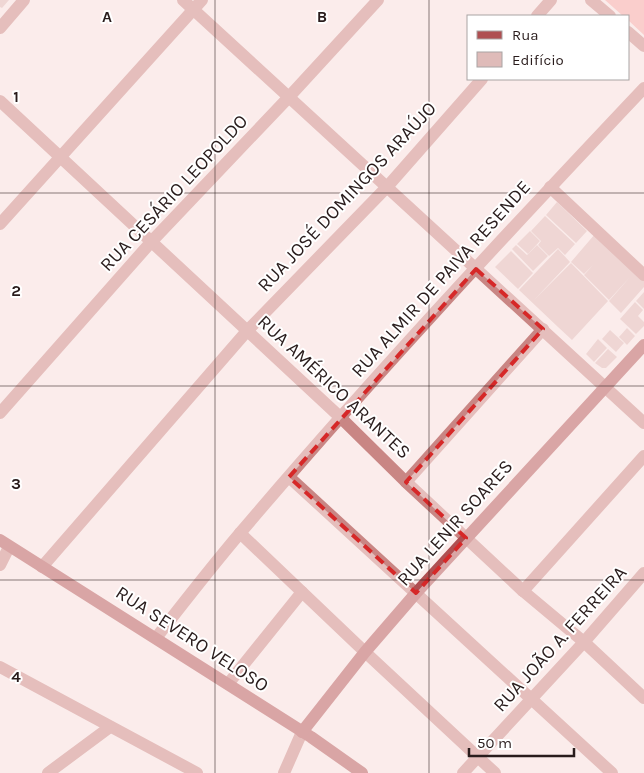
<svg xmlns="http://www.w3.org/2000/svg" width="644" height="773" viewBox="0 0 644 773" font-family="Karla,sans-serif">
  <rect width="100%" height="100%" fill="#fbeceb"/>
  <polygon fill="#f8a8a6" points="605,0 644,0 644,35 628,20 628,16 623,16"/>
  <g fill="#dfbbb9">
    <polygon points="0,0 9,0 2,8 0,7"/>
    <polygon points="557,202 587,231 576,243 546,215"/>
    <polygon points="545,216 575,244 565,255 558,248 549,256 538,245 541,241 531,231"/>
    <polygon points="530,231 540,241 528,254 517,244"/>
    <polygon points="595,234 644,281 644,287 621,313 609,301 630,277 609,300 584,275 593,265 584,274 571,262"/>
    <polygon points="516,245 527,255 537,245 548,256 533,271 512,249"/>
    <polygon points="558,249 570,262 534,300 571,263 608,301 572,340 558,327 584,299 558,327 519,290"/>
    <polygon points="511,251 533,273 518,289 495,267"/>
    <polygon points="644,292 644,309 636,301"/>
    <polygon points="635,302 643,310 638,316 644,322 644,326 636,334 620,319"/>
    <polygon points="627,328 635,336 627,345 619,337"/>
    <polygon points="610,330 624,343 616,352 602,339"/>
    <polygon points="598,339 607,348 594,362 586,354"/>
    <polygon points="608,349 617,357 606,368 602,368 595,363"/>
  </g>
  <g fill="none" stroke-linecap="round" stroke-linejoin="round">
    <g stroke="#c98684" stroke-width="12">
      <polyline points="183,0 644,423"/>
      <polyline points="591,0 610,16"/>
      <polyline points="537,16 551,0"/>
      <polyline points="0,28 24,0"/>
      <polyline points="628,32 644,46"/>
      <polyline points="0,101 340,417 406,482 523,591 584,642 644,698"/>
      <polyline points="550,187 644,275"/>
      <polyline points="0,224 202,0"/>
      <polyline points="0,413 152,241 288,98 378,0"/>
      <polyline points="289,477 612,773"/>
      <polyline points="406,482 543,329"/>
      <polyline points="240,533 365,652 495,773"/>
      <polyline points="0,565 9,547"/>
      <polyline points="42,567 247,331 387,187 482,79"/>
      <polyline points="523,591 644,456"/>
      <path d="M156,638C184,602 212,566 241,532C370,380 507,233 644,88"/>
      <polyline points="0,667 197,773"/>
      <polyline points="228,684 302,592"/>
      <polyline points="48,773 110,727"/>
      <polyline points="284,773 302,732"/>
      <polyline points="463,773 584,642 644,573"/>
    </g>
    <g stroke="#af4f51" stroke-width="12">
      <polyline points="0,540 311,737 362,773"/>
      <polyline points="302,732 365,652 416,593 644,345"/>
    </g>
  </g>
  <path d="M0 0H644V773H0ZM476,269L543,329L406,482L466,538L416,593L289,477Z" fill="#fbeceb" fill-opacity=".55" fill-rule="evenodd"/>
  <path fill="none" stroke="#d62828" stroke-width="4" stroke-dasharray="10 6" stroke-linejoin="round" d="M476,269L543,329L406,482L466,538L416,593L289,477Z"/>
  <path fill="none" stroke="#291c1c" stroke-width="1" stroke-opacity="0.55" d="M215,0V773M429,0V773M0,193H644M0,386H644M0,580H644"/>
  <g text-anchor="middle" dominant-baseline="central" stroke-width="4" stroke-linejoin="round" paint-order="stroke">
    <g font-size="19" fill="#291c1c" stroke="#fff">
      <text transform="translate(174 193) rotate(-47)">RUA CESÁRIO LEOPOLDO</text>
      <text transform="translate(347 197) rotate(-47)">RUA JOSÉ DOMINGOS ARAÚJO</text>
      <text transform="translate(441 279) rotate(-48)">RUA ALMIR DE PAIVA RESENDE</text>
      <text transform="translate(334 387) rotate(43)">RUA AMÉRICO ARANTES</text>
      <text transform="translate(455 523) rotate(-48)">RUA LENIR SOARES</text>
      <text transform="translate(192 639) rotate(33)">RUA SEVERO VELOSO</text>
      <text transform="translate(560 639) rotate(-48)">RUA JOÃO A. FERREIRA</text>
    </g>
  </g>
  <g font-size="16" text-anchor="middle" font-weight="bold" fill="#291c1c" stroke="#fff" stroke-width="4" stroke-linejoin="round" paint-order="stroke">
    <text x="107" y="22">A</text>
    <text x="322" y="22">B</text>
    <text x="16" y="102">1</text>
    <text x="16" y="296">2</text>
    <text x="16" y="489">3</text>
    <text x="16" y="682">4</text>
  </g>
  <rect x="467" y="15" width="162" height="65" fill="#ffffff" stroke="#a9a4a4"/>
  <rect x="477" y="31" width="25" height="8" fill="#af4f51" stroke="#a9a4a4"/>
  <text x="512" y="40" font-size="15" fill="#291c1c">Rua</text>
  <rect x="477" y="52" width="25" height="15" fill="#dfbbb9" stroke="#a9a4a4"/>
  <text x="512" y="65" font-size="15" fill="#291c1c">Edifício</text>
  <path d="M469 748v8h105v-8" fill="none" stroke="#291c1c" stroke-width="2.5"/>
  <text x="477" y="748" font-size="15" fill="#291c1c" stroke="#ffffff" stroke-width="4" paint-order="stroke">50 m</text>
</svg>
